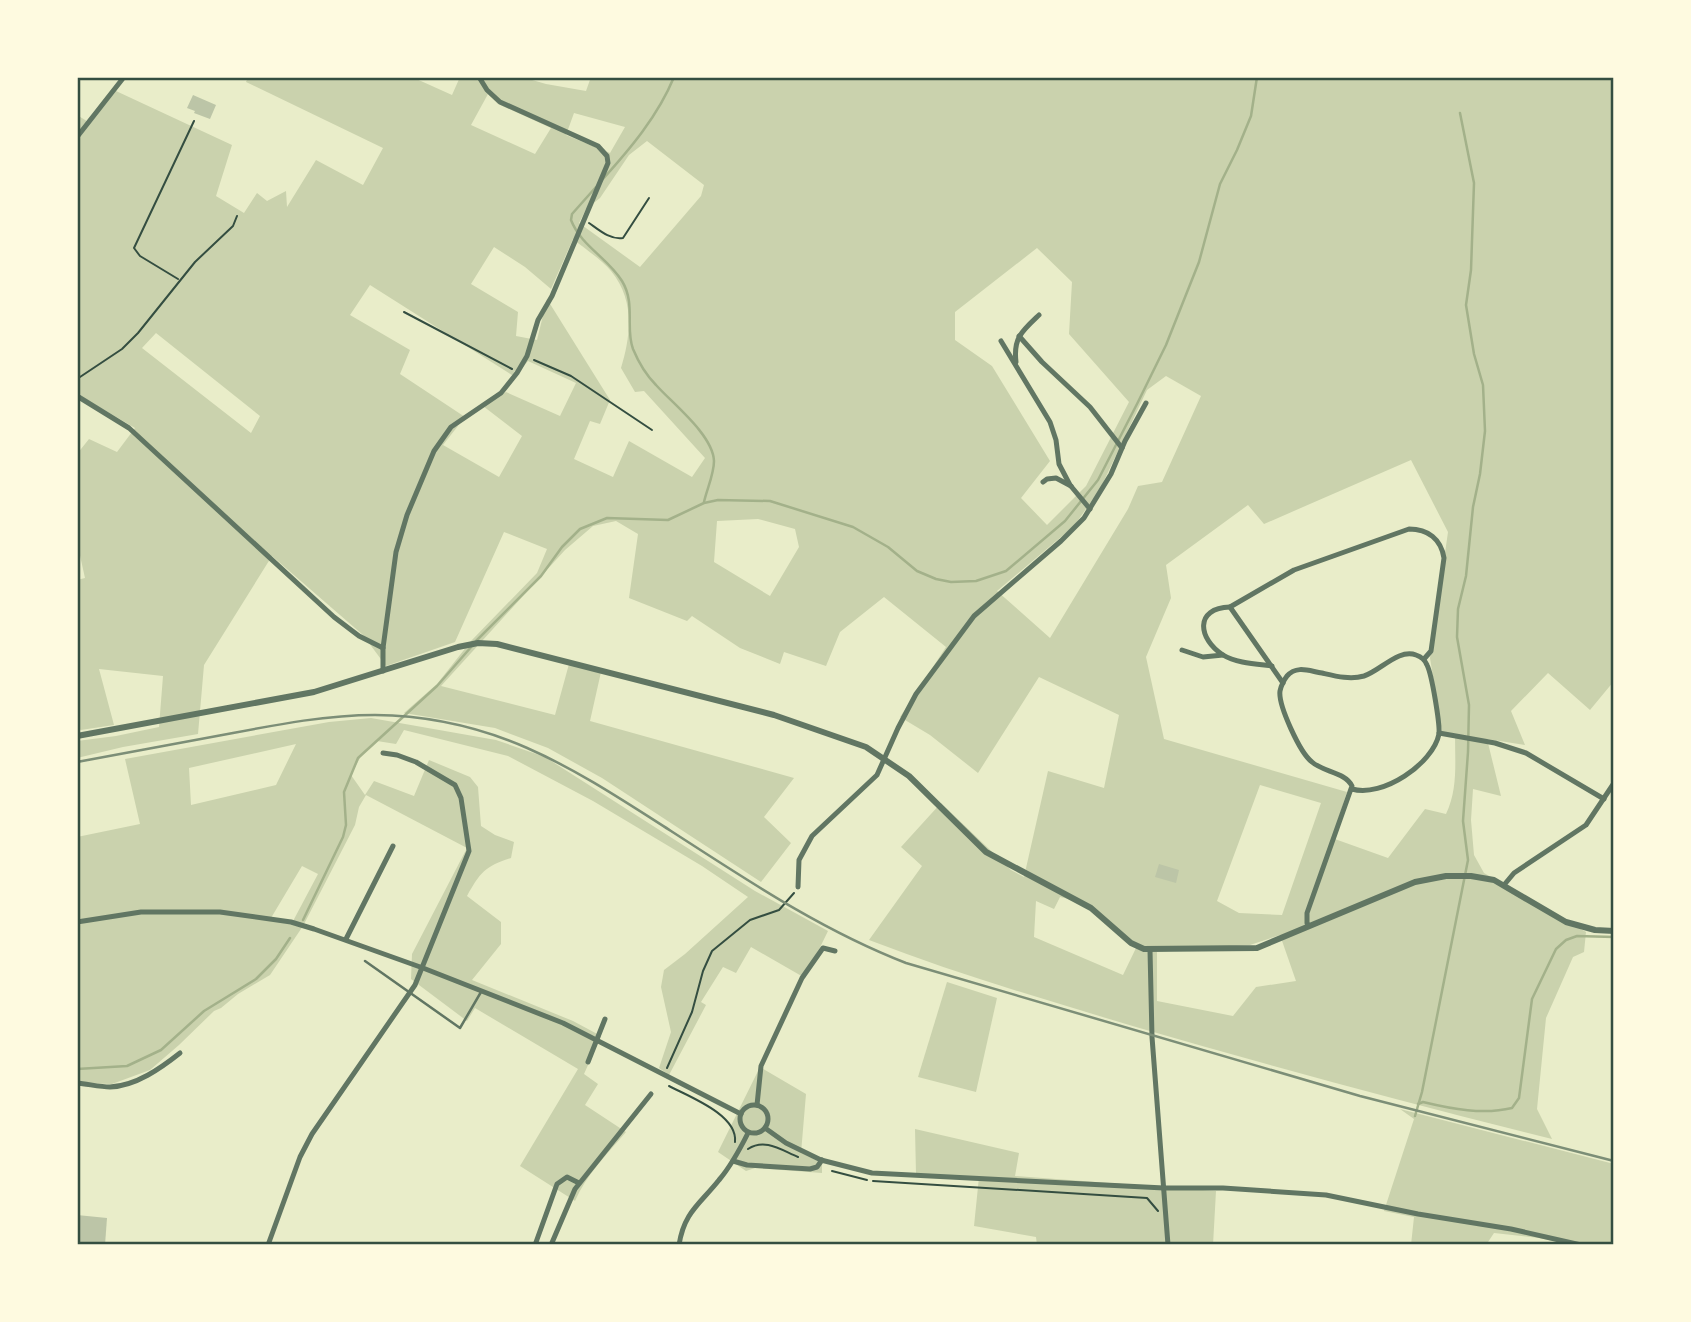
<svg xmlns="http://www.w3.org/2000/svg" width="1691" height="1322" viewBox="0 0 1691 1322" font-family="Manrope,sans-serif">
  <rect width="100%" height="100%" fill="#e9edc9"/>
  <g fill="#cad2ad" fill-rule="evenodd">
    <path d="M248,77H412L452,95L460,77H522L546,84L586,91L591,77H1614V681L1590,710L1548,673L1511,711L1525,745L1487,739L1501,796L1473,789L1471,820L1474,855L1484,873L1586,932L1584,952L1573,957L1546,1018L1537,1109L1552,1139C1412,1104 1274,1067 1136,1027C1046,1000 957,974 869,940L922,866L901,847L941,803L1011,870L1024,877L1048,771L1104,788L1119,715L1039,677L978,773L930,735L900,717L946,647L884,597L840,632L826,666L784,652L780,664L740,648L692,616L687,621L629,598L638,534L616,521L593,526L565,550L441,686L555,715L569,664L601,672L590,721L794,778L764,817L791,843L761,882L602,778L548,748L495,728L404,713L437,684L471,641L537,573L547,549L504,532L455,642L386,666L363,635L272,556L204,665L198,734L123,747L77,758V741L116,736L159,727L163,676L99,669L114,725L81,730L77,728V580L85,578L77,542V454L89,439L117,452L135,428L77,394V115L90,123L116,91L232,145L216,196L244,213L257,193L267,201L286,191L287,207L316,160L363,185L383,148L246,82ZM488,94L498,104L551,128L535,154L471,125ZM574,113L625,127L610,153L566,135ZM647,141L704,185L701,196L640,267L579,223L586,209L600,198L629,155ZM573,239C585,249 601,259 611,271C635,300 631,335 621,368L635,392L644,391L705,458L692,477L629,441L613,477L574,459L590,421L600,424L610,400L547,299L537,340L516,336L518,312L471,284L494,247L525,267L551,289ZM1037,248L1072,282L1069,334L1129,402L1086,486L1047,525L1021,498L1050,461L992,366L955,340V312ZM370,285L515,377L528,361L576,383L560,416L506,392L483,406L522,436L499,477L443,445L465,417L400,374L410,350L350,315ZM156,333L260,416L251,433L142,348ZM1166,376L1201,396L1162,482L1138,486L1128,509L1050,638L997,591L1074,526L1100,489L1147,390ZM1411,460L1448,532L1430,658L1442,732L1455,735C1455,762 1458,789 1446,814L1425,809L1388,858L1332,838L1347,792L1164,739L1146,657L1171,598L1166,565L1248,505L1264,524ZM758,519L795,529L799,547L770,596L714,562L717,521ZM1260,785L1321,803L1282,915L1239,913L1217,901ZM1060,897C1090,903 1114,929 1136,948L1123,975L1034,937L1036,901L1054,909ZM1280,935L1296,981L1256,987L1233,1016L1157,1001V952L1250,945Z"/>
    <path d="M371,718L496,740L545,757L755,891L828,931L805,978L751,947L736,973L723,967L701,1002L706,1005L669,1075L659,1068L671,1032L661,987L664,970L685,954L748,897L702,866L593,801L508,756L404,730L396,744L377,741L361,756L351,775L365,795L374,781L414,796L429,760L470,777L478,787L481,826L495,835L514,842L511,858C485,866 480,873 467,896L501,922V944L472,980L573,1021L601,1036L584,1074L598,1084L585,1105L626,1132C608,1153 586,1175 575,1201L520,1166L578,1069L475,1008L467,1021L411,979L412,954L467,848L366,795L359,807L355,825L303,926L270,975L238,994L221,1008L214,1011L179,1045L150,1070L112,1084L77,1083V937L79,935L77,918V837L140,824L125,759L329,722ZM296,744L276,785L191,805L189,768ZM302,866L318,874L292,923L271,918Z"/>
    <polygon points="947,982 997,998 976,1092 918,1077"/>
    <polygon points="760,1067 806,1094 801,1153 822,1163 822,1173 755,1168 746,1171 718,1152"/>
    <polygon points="1400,1109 1614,1164 1614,1245 1573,1245 1539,1238 1494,1233 1486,1245 1411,1245 1414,1217 1384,1211 1414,1119"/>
    <polygon points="915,1129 1019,1153 1015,1176 1216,1191 1213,1245 1037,1245 1036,1237 974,1226 979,1177 916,1174"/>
  </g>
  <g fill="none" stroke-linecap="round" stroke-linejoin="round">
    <g stroke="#a3b18a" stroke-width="2.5">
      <path d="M602,180C630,149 658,116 674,77"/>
      <path d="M596,187L572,214L571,220C581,246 608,258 622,281C636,304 625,328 633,349C638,361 647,376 656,385C673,404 713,435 714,461C714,474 707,489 704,502"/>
      <polyline points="476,641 541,576 562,547 580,529 607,518 668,520 704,503 718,500 770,501 853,527 888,547 917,571 936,579 951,582 976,581 1006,571 1065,521 1098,480 1138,402 1166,345 1199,262 1220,184 1237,150 1251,116 1257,77"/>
      <polyline points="303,920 343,837 346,825 344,792 358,758 437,686 472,646"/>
      <polyline points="77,1069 127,1066 161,1050 204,1011 256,979 276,959 290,938"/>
      <path d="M1418,1104L1423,1102C1452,1109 1483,1115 1512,1108L1519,1098L1532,999L1556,949L1566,940L1577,936L1614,937"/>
      <polyline points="1415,1116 1422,1092 1468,860 1463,821 1468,752 1469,705 1457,637 1458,609 1466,576 1473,507 1480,474 1485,431 1483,385 1474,354 1466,305 1471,270 1474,183 1460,113"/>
    </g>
  </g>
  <g fill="#bcc5a7">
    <polygon points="193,95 216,105 210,119 194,113 195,111 187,108"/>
    <polygon points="1159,864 1179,870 1176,883 1155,877"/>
    <polygon points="77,1215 107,1218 105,1245 77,1245"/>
  </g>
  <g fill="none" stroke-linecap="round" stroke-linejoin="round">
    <g stroke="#344e41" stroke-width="2">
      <path d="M589,223C599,230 610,240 623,238L649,198"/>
      <polyline points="178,279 140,256 134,248 194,121"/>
      <polyline points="404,312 512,369"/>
      <polyline points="534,360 571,376 652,430"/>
      <polyline points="77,379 122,349 138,333 195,262 233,226 237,216"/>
      <polyline points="667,1068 692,1012 703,971 712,951 750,920 779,910 794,893"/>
      <path d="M669,1086C690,1097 738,1115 735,1142"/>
      <path d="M748,1149C765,1138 781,1150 798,1157"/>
      <polyline points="832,1171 867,1180"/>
      <polyline points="873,1181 1147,1198 1158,1211"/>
    </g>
    <polyline stroke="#617663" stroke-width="2.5" points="365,961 460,1028 481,992"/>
    <g stroke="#617663" stroke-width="5">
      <polyline points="77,137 124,77"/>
      <polyline points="1019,336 1042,362 1090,407 1122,448"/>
      <polyline points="1001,341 1050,422 1056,440 1059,464 1070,485 1090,509"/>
      <path d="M1016,362C1013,338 1022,331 1039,315"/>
      <polyline points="77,396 129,428 334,617 359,636 383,648"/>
      <polyline points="1043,482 1047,479 1056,478 1071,486"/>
      <path d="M1230,607C1194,608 1198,639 1223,655C1236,663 1256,664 1272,666"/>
      <polyline points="1182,650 1203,657 1223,655"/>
      <polyline points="383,671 383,648 396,552 407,515 434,451 451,427 501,393 517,373 527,356 538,320 552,296 608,163 607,156 598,146 500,102 487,90 479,77"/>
      <path d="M1283,683L1230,607L1294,570L1409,529C1428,529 1441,539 1444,558L1431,651L1424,659"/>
      <polyline points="1439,733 1495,743 1526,753 1604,799"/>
      <polyline points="1504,885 1514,873 1586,825 1614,783"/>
      <polyline points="798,887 799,860 812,836 877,775 898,728 916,694 974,616 1061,541 1084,518 1111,474 1125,441 1146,403"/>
      <polyline points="77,922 141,912 220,912 291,922 314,929 423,968 563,1023 741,1114"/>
      <path d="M1309,926L1307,923V913L1352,786C1345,772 1323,772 1312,762C1300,753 1278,705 1280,691C1281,686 1284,680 1287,676C1297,665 1309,671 1322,673C1335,676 1350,680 1364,676C1380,671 1399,648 1416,655C1422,657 1425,660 1427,665C1432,675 1440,724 1439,734C1433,764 1382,798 1352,789"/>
      <polyline points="346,939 393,846"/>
      <polyline points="1150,950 1152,1037 1168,1245"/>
      <polyline points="588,1062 605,1019"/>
      <path d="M77,1083C88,1084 100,1087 110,1087C136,1086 161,1068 180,1053"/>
      <circle cx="754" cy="1119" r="14"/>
      <polyline points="757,1105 761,1066 802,978 823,948 835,951"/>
      <polyline points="765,1128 786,1143 821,1160 872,1173 1164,1188 1223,1188 1326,1195 1418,1214 1511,1229 1581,1245"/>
      <polyline points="733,1161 747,1165 810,1169 817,1167 822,1160"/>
      <polyline points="268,1245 300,1157 312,1134 415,985 469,851 461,798 455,785 416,762 397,755 383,753"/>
      <polyline points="535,1245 557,1184 567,1177 579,1183"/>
      <polyline points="551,1245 575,1189 651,1094"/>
      <path d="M679,1245C684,1212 700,1204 719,1180C731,1166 740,1149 748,1133"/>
    </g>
    <polyline stroke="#617663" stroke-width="6" points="77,736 314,692 458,647 478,643 497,644 774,715 866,747 909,776 986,852 1091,908 1131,943 1144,949 1257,948 1415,882 1446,876 1471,876 1494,880 1566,922 1595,930 1614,931"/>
    <path stroke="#7c8e77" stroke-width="2.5" d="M77,762C129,752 181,743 233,733C280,724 327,715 375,715C496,716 574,769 671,831C747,880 821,930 906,963L1360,1096L1614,1161"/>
  </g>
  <rect width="1691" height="1322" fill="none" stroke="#fefae0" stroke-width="158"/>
  <rect x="79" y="79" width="1533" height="1164" fill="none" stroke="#344e41" stroke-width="2.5"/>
</svg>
